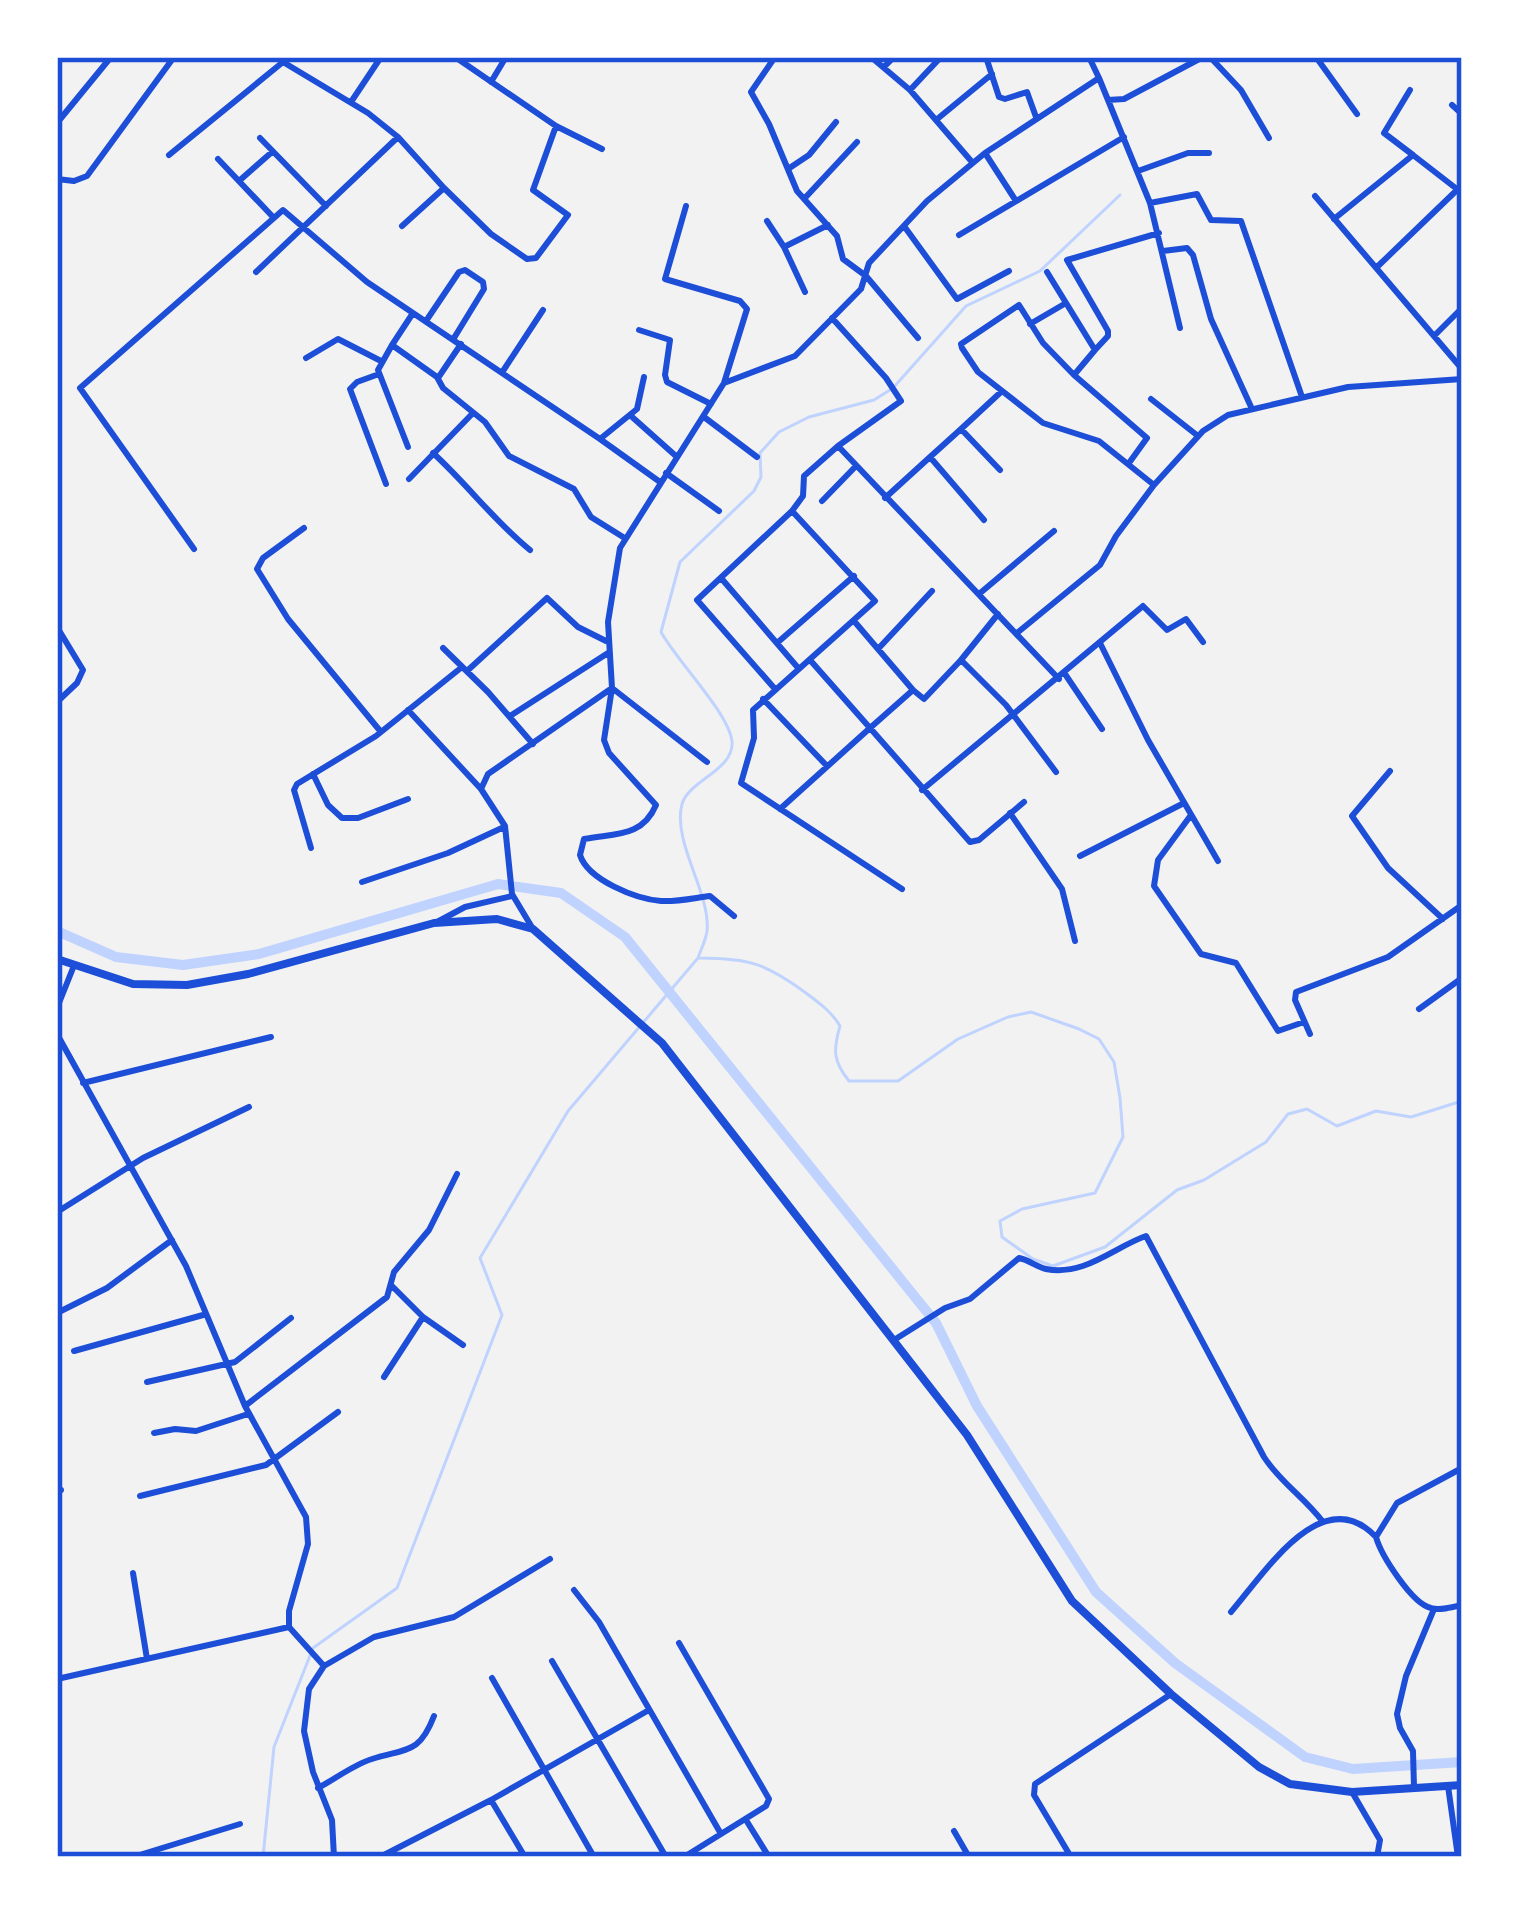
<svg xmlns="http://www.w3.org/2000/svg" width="1519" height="1914" font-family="'DejaVu Sans',sans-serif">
<rect width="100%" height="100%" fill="#f2f2f2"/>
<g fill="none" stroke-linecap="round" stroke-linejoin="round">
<!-- stream -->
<path stroke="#bfd3fe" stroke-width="3" d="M700,958C749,958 767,964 806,993C819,1003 831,1011 840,1026C833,1050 833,1061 849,1081H898L958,1039L1008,1017L1031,1012L1079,1029L1099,1039L1114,1062L1120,1098L1123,1137L1095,1193L1022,1209L1000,1221L1002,1237L1033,1259L1053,1266L1105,1247L1177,1190L1204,1180L1266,1142L1288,1114L1307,1109L1337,1126L1376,1111L1411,1117L1462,1101
M263,1857L274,1747L313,1648L397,1588L502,1315L480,1258L568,1111L698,958C701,949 706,940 707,931C711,893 672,843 682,804C689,780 735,770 732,741C728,712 676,660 661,632L680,562L754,491L761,477L760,453L779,432L809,417L874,400L893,388L966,306L1040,271L1120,195"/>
<!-- canal -->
<path stroke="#bfd3fe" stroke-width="10" d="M57,931L116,957L183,965L259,954L498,884L561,893L625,937L936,1323L977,1406L1096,1592L1175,1663L1305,1757L1353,1769L1462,1762"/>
<!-- minor -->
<path stroke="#1d4ed8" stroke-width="6" d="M455,57L556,126L602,149
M775,57L751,92L769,124L797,191L837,236L843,259L866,276L918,338
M871,57L910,90L972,162
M986,57L999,97L1005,99L1027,92L1036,117
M1210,57L1241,90L1269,138
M1316,57L1357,114
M884,67L894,57
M1099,78L1150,203L1197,194L1211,220L1241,221L1301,394
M491,82L506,57
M910,90L941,57
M1410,90L1384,133L1413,155
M1108,100L1124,99L1203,57
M351,102L381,57
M1452,105L1462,114
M936,120L992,74
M57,123L111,57
M260,138L326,206
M985,153L1016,201
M169,155L283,62L368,113L398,137
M218,159L273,217
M788,169L809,155L836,122
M1138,171L1188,153H1209
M57,179L74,181L87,176L174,57
M239,181L272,152
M444,188L491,234L527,259L536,258L568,215L533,190L556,126
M1315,196L1462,369
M804,199L857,142
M1150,203L1180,328
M686,206L665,279L740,301L747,309L724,383L620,548L608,622L612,688L604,740L609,753L656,805C642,838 614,833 584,839L580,855C588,880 636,899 661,901C677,902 694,898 710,896L734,916
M1334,219L1413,155L1462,193
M767,221L784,247L828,225
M904,226L957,299L1009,271
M959,235L1124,137
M784,247L805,292
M1163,251L1187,248L1193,255L1211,319L1252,409
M1376,268L1458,189
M256,272L398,137L444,188L402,226
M1047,272L1095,350L1074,375L1043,343L1019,305L961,344L962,348L978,372L1043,423L1099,441L1154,485L1203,431L1228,415L1348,387L1462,379
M413,313L392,345L437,377L443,388L485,422L509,456L574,489L591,517L623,537
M832,318L886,378L901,401L838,446
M426,321L459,272L465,270L483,282L484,289L454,338
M1030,324L1066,303
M639,330L670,340L665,375L667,382L711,404
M1434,336L1462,308
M392,345L378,370L408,447
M1095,350L1108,336V331L1067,260L1159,233
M306,358L338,339L381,361
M503,371L543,310
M379,374L357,382L350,389L386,484
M1074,375L1147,438L1129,463
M644,377L637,409L600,439L660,482
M438,378L461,344
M724,383L795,356L861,289L869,263L927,201L985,153L1099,78L1089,57
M1151,399L1198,436
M631,416L677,457
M704,417L757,457
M961,429L1002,391
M433,453C468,485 494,521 530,550
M666,473L719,511
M409,479L473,413
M885,498L930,457
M822,501L856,466
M984,520L930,457L961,429L1000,470
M304,528L263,558L257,569L288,619L381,732
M194,549L80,388L283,210L367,282L600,439
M721,578L799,669
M979,594L1054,531
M854,621L913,690
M57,627L83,670L77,683L57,702
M1017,633L1100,565L1116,536L1154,485
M777,643L854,576
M1100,643L1148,740L1218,861
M443,648L488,692L533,744
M878,649L932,591
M810,660L870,728L913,690L924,699L961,660L1006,705L1056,772
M961,660L998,614
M467,671L547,598L578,627L606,641
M1065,674L1102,729
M775,689L697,600L792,511
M763,699L827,766
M408,710L481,789
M510,716L608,653
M1390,771L1352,816L1388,868L1443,919
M313,774L328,805L342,818H358L408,799
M922,790L1143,606L1167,630L1186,619L1203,642
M780,809L870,728L970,842L979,840L1024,802
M1010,813L1062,889L1075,941
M1191,815L1158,860L1154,886L1201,954L1236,963L1278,1031L1304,1022
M311,848L294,790L297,784L376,736L462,667
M1080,856L1184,803
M362,882L448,853L504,827
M902,889L741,783L754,738L753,710L875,601L792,511L803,496L804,476L838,446L1059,679
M437,922L465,907L512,896
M533,929L512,894L505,826L481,789L488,774L612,688L707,762
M57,1008L73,968
M1419,1009L1462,978
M57,1034L186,1266L245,1406L306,1517L308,1544L289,1611V1627L324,1666L309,1689L304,1731L313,1772L332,1820L334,1857
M1310,1034L1295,1000L1296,992L1388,957L1462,905
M83,1083L271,1037
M57,1212L143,1158L249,1107
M392,1286L423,1317L463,1345
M57,1313L107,1288L172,1240
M894,1340L945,1308L970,1299L1019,1258C1029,1260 1037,1267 1046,1269C1084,1277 1116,1246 1146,1236L1264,1457C1280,1482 1304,1497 1323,1522
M74,1351L203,1315
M384,1377L423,1317
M147,1382L235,1362L291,1318
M245,1406L387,1297L394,1272L429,1230L457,1174
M154,1433L175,1429L196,1431L248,1414
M1462,1468L1397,1503L1376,1537C1381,1555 1412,1604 1431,1608C1441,1611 1452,1607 1462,1605
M57,1490H61
M140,1496L266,1465L338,1412
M133,1573L147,1659
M574,1590L599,1622L721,1834
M1231,1612C1264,1574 1322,1480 1376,1537
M679,1643L769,1799L766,1806L684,1857
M552,1661L666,1857
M324,1666L374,1637L454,1617L550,1559
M492,1678L594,1857
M57,1679L289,1627
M1448,1786L1458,1857
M1414,1787L1413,1751L1400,1728L1397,1714L1406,1676L1434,1609
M318,1788C335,1779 353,1765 372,1759C406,1748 419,1755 434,1716
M1352,1792L1380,1840L1377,1857
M491,1800L525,1857
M746,1820L769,1857
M954,1831L969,1857
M133,1857L240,1824
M380,1857L491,1800L649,1710
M1071,1857L1034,1795L1035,1784L1171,1694"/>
<!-- tertiary -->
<path stroke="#1d4ed8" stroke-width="8" d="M57,959L133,984L187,985L248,974L434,923L497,919L533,929L662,1043L967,1435L1072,1601L1171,1694L1259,1767L1290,1784L1352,1792L1462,1785"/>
</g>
<!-- border -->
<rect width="1519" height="1914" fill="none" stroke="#ffffff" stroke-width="120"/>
<rect x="60" y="60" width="1399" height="1794" fill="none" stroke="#1d4ed8" stroke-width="4.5"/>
</svg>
